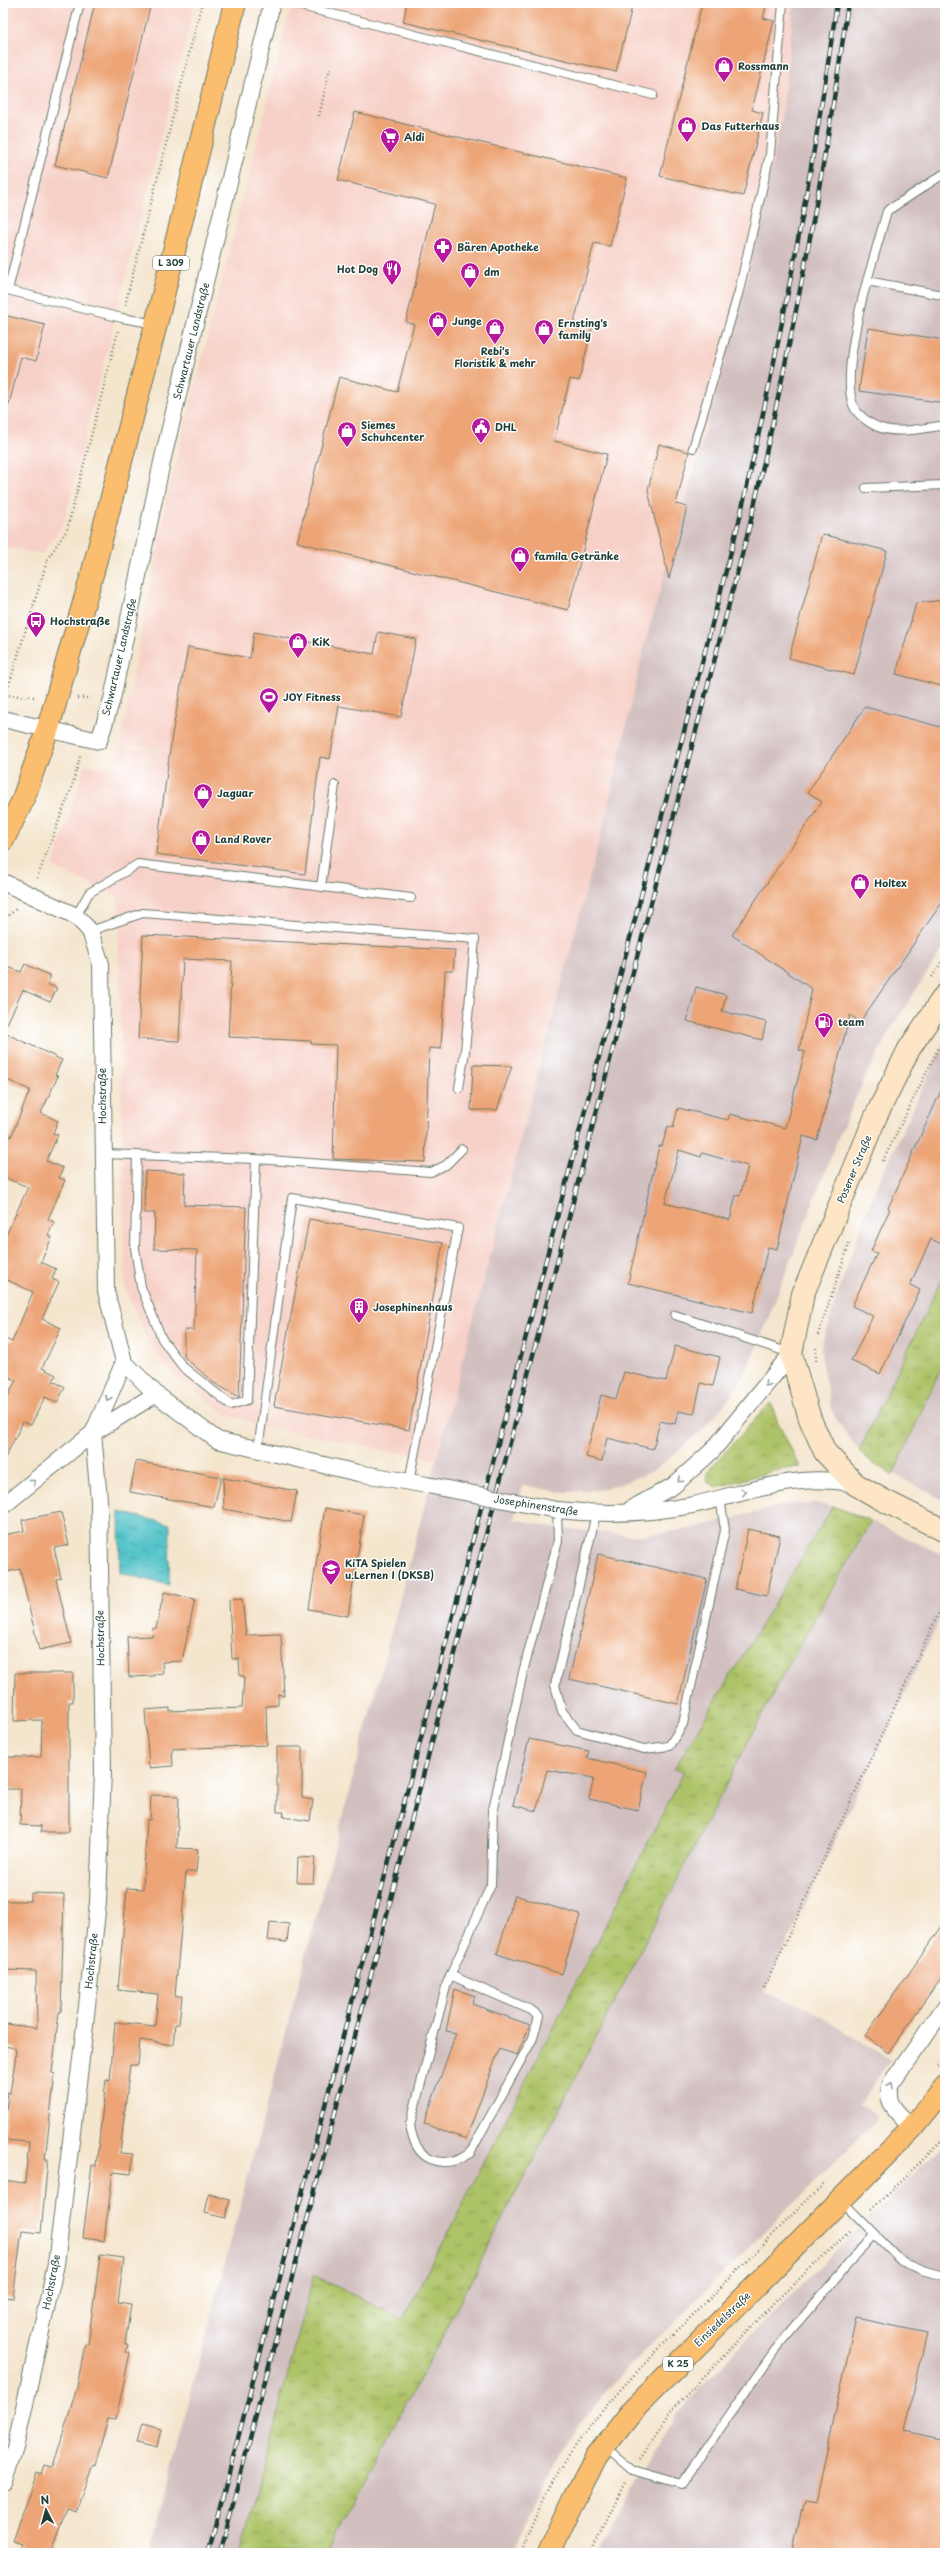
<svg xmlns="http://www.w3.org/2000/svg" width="948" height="2556" font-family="'Playpen Sans',sans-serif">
<defs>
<pattern id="grass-tufts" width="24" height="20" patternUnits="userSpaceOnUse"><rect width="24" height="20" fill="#adc367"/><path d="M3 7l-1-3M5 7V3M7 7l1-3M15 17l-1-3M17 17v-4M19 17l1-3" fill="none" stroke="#8ca056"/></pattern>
<pattern id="water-ripples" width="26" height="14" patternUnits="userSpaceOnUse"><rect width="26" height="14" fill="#56c4ca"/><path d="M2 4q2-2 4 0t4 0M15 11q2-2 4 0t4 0" fill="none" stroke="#47a0a5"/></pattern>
</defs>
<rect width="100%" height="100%" fill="#fff"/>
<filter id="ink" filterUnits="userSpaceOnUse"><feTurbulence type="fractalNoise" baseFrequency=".025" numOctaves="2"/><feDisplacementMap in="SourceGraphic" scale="8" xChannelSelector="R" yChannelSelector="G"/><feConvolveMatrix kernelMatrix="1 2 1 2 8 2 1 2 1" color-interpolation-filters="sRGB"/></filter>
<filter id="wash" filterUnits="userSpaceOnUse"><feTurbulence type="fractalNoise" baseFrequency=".012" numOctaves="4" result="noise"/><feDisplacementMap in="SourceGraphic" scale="16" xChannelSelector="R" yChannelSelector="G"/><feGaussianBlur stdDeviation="0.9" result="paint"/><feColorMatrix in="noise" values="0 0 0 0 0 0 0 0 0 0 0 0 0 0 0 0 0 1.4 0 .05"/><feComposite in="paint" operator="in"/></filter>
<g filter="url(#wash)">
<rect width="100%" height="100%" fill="#f4e5cd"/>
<!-- built -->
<path fill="#f7d1c8" d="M3,3H195L63,525L42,554L3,547Z
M292,3H794L782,117L743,298L645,643L607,811L438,1460L257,1425L226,1414L175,1376L150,1346L125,1288L118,897L53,867L85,765L117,767L120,746L285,764L120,744L168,493Z"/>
<!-- industrial -->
<path fill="#d2bfc0" d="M794,3H945V945L889,1032L864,1080L838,1138L761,1337L743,1378L728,1400L703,1429L669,1459L651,1472L623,1483L598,1490L561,1492L523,1485L514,1519L553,1527L636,1536L690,1529L787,1504L816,1503L852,1512L945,1556V1608L764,1992L810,2010L891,2060L860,2103L876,2116L875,2122L610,2386L578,2426L542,2485L514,2553H149L607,811L645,643L743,298L782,117Z
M945,1045V1501L874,1464L851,1441L832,1412L822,1365L821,1347L837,1295L874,1192L936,1059Z
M945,2143V2553H597L634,2480L677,2414L743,2343Z"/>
<!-- grass -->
<path fill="url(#grass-tufts)" stroke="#66804e" d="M945,1272V1359L893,1475L874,1464L859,1451Z
M771,1402L778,1423L800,1467L774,1471L717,1487L707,1482L708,1471Z
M833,1506L871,1521L782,1676L442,2337L343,2521L328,2553H241L314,2275L403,2320L684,1772L674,1769Z"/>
<!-- water -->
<path fill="url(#water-ripples)" stroke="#3a807f" d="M119,1512L170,1524L169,1585L120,1573Z"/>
<g id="blocks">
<!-- building -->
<path fill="#eda476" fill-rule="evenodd" d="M95,3H151L108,178L55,165Z
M407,3H633L616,72L403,22Z
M702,3H767L763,18L774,21L752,110L763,113L743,196L660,176Z
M355,112L627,178L610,246L594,243L574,323L592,328L579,381L570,379L554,441L607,454L568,610L297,542L339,377L397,392L414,324L406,322L435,204L338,180Z
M3,315L45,325L36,361L21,357L9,404H3Z
M868,328L945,340V403L859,391Z
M659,444L689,452L676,504L687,507L669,579L648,490Z
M822,534L887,551L854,675L789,658Z
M945,600V687L896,674L916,603Z
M254,632L374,654L378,632L416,639L401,717L339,706L330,759L320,757L305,874L156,854L172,735L188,647L250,658Z
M865,707L945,728V898L860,1022L850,1015L817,1140L803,1136L777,1249L768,1247L752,1313L628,1283L659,1146H662L668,1126L673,1128L678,1108L728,1120L730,1114L785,1128L805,1052L799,1050L812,989L732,935L822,802L808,792ZM679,1150L701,1157L702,1153L748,1166L740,1196L736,1195L730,1220L665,1203Z
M143,935L455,950L453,971H445L441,1049L429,1048L425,1162L333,1159L336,1045L311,1044V1041L228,1037L232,961L183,959L179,1041L138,1039Z
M25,964L51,976L47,984L57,988L50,1002L23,990L3,1032L62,1060L55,1075L58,1076L41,1113L58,1121L53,1133L58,1135L46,1161L63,1168L59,1178L65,1180L48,1219L54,1222L48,1235L52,1237L41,1262L56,1269L52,1279L59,1282L42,1319L61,1328L42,1368L56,1375L53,1381L65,1387L57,1403L45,1397L31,1425L23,1422L3,1462V1406L16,1380L3,1375V1338L12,1342L33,1292L3,1278V1242L28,1187L3,1177V1133L11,1137L30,1090L3,1078V965L21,972Z
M696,987L726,995L722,1011L766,1022L762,1040L687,1021Z
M473,1065L512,1066L497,1110H471Z
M945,1082V1246L931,1239L910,1285L920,1290L880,1374L851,1361L873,1316L852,1306L877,1253L871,1251L890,1209L888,1208Z
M145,1171L185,1173L184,1205L246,1207L239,1397L214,1383L184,1357V1330H194L197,1250L154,1249L155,1213H144Z
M309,1219L443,1243L409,1430L274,1406Z
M675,1346L720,1357L713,1386L701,1383L694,1414L678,1411L675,1424L660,1421L653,1449L607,1438L602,1461L586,1457L601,1395L616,1399L624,1372L666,1381Z
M136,1461L221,1477L214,1507L130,1492Z
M223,1478L297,1491L291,1522L224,1509Z
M325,1508L364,1515L348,1616L309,1609Z
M61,1512L69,1545L54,1548L61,1578L56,1579L71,1643L39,1650L20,1569L3,1573V1535L24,1531L22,1520Z
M748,1529L780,1536L767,1596L735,1589Z
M598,1554L707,1579L678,1704L569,1679Z
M164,1592L195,1599L182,1661L162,1662L163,1673L154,1674V1676L129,1677L127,1637L153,1636L152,1629L156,1628Z
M242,1599L246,1635L281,1634L284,1696L278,1694V1705L266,1706L267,1745L172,1749L173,1766L149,1768L145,1710L170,1708V1711L242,1708L244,1676H240L239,1658L232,1659L229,1600Z
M15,1673H73V1702H69V1832H41V1826L20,1825L21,1789H3V1757H41L42,1720L14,1721Z
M529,1739L589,1751L587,1758L647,1772L638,1810L589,1799L594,1778L547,1770L536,1811L513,1805Z
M277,1747H302V1798L313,1800L310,1821L283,1817L284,1812H277Z
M151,1795L179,1796L177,1848L198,1849L196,1872H186L175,1996H182L179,2024H175L173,2045L140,2040L138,2065H130L120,2153L133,2154L131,2174L113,2172L104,2241L83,2238L92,2165L96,2166L106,2080L110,2081L115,2022L155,2026L158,1994L118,1990L127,1888L143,1889L147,1819L150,1820Z
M298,1857L315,1858L313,1883H297Z
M31,1893L64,1894L61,2012H59L52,2073L55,2074L45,2159H48L41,2233L22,2231L13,2298L3,2297V2180L25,2183L29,2142L3,2140L8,2092L10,2093L16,2054L15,2048L4,2046L6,2024L37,2028L36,1971L3,1970V1901H31Z
M515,1895L580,1915L562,1974L497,1954Z
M270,1922L289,1924L287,1942L268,1940Z
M945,1922V1972L888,2053L865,2036Z
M455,1989L475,1996L472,2004L530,2025L517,2055L499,2049L466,2139L424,2124L456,2033L446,2031Z
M209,2194L230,2200L225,2218L205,2213Z
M100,2255L124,2258L118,2302L131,2304L125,2344H128L126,2352L130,2353L116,2419L108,2418L95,2465L93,2464L76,2510L67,2507L50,2553H18L22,2544L12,2541L37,2472L42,2474L45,2465L53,2467L77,2387L85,2344H88Z
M856,2318L927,2333L905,2432L945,2441V2553H792L804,2500L816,2502Z
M142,2424L161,2429L157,2447L137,2442Z"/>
</g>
</g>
<g filter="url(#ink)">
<use href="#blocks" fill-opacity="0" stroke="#6a786a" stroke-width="1"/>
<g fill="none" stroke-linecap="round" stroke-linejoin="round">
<!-- lane casing -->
<g stroke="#6a786a" stroke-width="10">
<path id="lane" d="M289,3L653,95
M867,281C859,309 843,378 853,405C857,415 871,425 881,428C898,434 927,428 945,425
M3,289L122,318L156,324
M8,290L80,3
M942,295L867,281L887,211L945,173
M693,448L739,291L770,154L783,3
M866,488L945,485
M321,887L335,785
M76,916L89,893L138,864L411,898
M90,931L143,913L475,939L465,1051L459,1088
M103,1154L256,1159L431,1172L446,1165L462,1149
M137,1155L135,1248L141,1287L162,1339L183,1367L231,1405L247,1400L256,1159
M675,1315L790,1353
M258,1450L292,1198L458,1228L409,1482
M596,1514L555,1685L562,1711L577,1730L644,1749L669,1746L683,1724L725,1530L720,1498
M450,1975L531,2010L539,2016L533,2038L470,2153C440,2172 415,2160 410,2125L447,1983L491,1885L493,1809L523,1672L558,1541L557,1510
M842,2201L901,2261L925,2271L945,2276
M605,2447L632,2470L681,2484L775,2350L874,2234"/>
</g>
<!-- street casing -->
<g stroke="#6a786a" stroke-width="18">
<path id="street" d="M3,719L99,741L112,699L162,462L272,3
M3,882L76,916L90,931L101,964L106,1291L124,1362L156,1394L217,1440L358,1473L427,1485
M3,1506L93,1433L156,1394
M631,1509L673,1486L713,1450L791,1354
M557,1510C603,1515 648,1514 693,1505C752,1492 794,1472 855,1484
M912,2128C899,2113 883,2104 891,2083L945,2007
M3,2481L15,2448L56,2264L84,2034L98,1902L103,1771L99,1500L93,1433L124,1362"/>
</g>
<!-- secondary casing -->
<g stroke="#6a786a" stroke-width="24">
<path id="secondary" d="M945,995L909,1049L876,1116L803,1294L791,1354L810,1419L825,1452L855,1484L881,1499L945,1531"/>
</g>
<!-- primary casing -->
<g stroke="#6a786a" stroke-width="24">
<path id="primary" d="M3,840L22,802L48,728L93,571L156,324L235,3
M549,2553L576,2495L597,2456L634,2409L912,2128L945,2087"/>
</g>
<!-- path -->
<path stroke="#6a786a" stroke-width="2.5" stroke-dasharray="1 3" stroke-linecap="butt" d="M319,116L330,68
M125,305L202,3
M5,695L35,697
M78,698H93
M4,701L48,558L67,530L118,331
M37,878L71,789L81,754
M3,921L17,908
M932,977L945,957
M883,1161L941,1043
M818,1335L850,1241
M816,1348V1361
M764,1988L945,1599
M938,2066L945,2057
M871,2210L945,2138
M640,2458L673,2409L782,2295L850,2231
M521,2553C558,2444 628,2380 707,2301C747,2262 785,2221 825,2183
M591,2553L626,2481"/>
<!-- lane -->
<use href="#lane" stroke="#fff" stroke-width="8"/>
<!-- street -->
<use href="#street" stroke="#fff" stroke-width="16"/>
<!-- secondary -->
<use href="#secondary" stroke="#fde5c5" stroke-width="22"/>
<!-- primary -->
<use href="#primary" stroke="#fbbd6e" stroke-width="22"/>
<!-- rail casing -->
<g stroke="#1f3d34" stroke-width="4.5">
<path id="rail" d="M208,2553L739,521C779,349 812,178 837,3
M220,2553L750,524C790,351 824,179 848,3"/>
</g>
<!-- rail -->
<use href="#rail" stroke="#fff" stroke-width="3" stroke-dasharray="9" stroke-linecap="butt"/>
<!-- street-bridge casing -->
<g stroke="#6a786a" stroke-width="18" stroke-linecap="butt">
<path id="street-bridge" d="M427,1485L557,1510"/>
</g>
<!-- street-bridge -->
<use href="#street-bridge" stroke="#fff" stroke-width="16"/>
</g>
<!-- one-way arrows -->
<defs><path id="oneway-chevron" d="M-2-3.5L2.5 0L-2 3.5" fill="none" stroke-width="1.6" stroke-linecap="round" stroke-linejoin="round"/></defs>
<g stroke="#8f9e9a">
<use href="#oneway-chevron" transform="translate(767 1384) rotate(129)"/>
<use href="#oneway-chevron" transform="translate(108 1398) rotate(114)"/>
<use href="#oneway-chevron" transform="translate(680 1480) rotate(137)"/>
<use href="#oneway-chevron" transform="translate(33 1482) rotate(-39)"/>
<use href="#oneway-chevron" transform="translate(744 1492) rotate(-14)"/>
<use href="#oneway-chevron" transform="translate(891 2085) rotate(-63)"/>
</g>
</g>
<!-- icons -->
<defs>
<g id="shop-pin" transform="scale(1)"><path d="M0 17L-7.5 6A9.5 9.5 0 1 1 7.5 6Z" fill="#b5179e" stroke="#fff"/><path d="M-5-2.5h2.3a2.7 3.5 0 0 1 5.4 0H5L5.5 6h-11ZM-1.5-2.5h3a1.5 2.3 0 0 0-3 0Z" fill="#fff"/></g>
<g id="supermarket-pin" transform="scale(1)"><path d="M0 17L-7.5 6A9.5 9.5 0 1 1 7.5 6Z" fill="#b5179e" stroke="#fff"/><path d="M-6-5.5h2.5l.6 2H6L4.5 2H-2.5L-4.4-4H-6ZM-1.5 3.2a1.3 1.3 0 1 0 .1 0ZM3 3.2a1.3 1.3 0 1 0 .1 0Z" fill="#fff"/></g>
<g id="pharmacy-pin" transform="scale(1)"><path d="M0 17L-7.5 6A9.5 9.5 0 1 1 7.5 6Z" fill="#b5179e" stroke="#fff"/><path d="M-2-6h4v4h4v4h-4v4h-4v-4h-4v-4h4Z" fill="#fff"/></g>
<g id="restaurant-pin" transform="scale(1)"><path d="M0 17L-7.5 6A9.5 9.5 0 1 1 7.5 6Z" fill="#b5179e" stroke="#fff"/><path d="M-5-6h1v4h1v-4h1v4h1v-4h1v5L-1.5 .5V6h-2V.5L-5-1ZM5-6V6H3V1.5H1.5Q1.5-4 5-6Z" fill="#fff"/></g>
<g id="civic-pin" transform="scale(1)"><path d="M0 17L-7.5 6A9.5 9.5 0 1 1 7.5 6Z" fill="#b5179e" stroke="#fff"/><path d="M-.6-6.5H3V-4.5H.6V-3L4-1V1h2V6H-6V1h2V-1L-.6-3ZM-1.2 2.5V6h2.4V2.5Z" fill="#fff"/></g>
<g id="bus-pin" transform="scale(1)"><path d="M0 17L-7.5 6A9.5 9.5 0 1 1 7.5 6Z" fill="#b5179e" stroke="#fff"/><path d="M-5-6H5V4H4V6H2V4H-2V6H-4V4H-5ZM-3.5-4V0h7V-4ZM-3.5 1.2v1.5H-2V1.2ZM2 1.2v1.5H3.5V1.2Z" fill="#fff"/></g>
<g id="stadium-pin" transform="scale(1)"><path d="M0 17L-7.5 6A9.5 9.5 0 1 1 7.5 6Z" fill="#b5179e" stroke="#fff"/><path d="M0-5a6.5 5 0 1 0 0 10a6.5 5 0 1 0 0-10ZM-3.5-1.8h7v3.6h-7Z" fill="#fff"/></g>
<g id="fuel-pin" transform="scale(1)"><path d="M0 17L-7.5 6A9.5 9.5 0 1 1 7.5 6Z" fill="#b5179e" stroke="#fff"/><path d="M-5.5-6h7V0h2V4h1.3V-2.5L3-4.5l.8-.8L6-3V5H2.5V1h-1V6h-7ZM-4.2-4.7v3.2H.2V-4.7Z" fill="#fff"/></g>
<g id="building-pin" transform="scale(1)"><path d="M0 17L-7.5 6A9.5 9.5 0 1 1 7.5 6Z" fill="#b5179e" stroke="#fff"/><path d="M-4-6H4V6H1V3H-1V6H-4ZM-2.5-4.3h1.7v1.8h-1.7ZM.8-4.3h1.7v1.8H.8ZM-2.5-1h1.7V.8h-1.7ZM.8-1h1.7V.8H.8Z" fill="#fff"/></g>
<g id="school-pin" transform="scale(1)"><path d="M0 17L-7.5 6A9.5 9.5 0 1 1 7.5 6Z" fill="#b5179e" stroke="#fff"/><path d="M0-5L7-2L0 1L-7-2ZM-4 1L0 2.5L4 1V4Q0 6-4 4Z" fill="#fff"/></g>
</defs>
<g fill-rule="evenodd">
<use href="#shop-pin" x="724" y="66"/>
<use href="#shop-pin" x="687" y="126"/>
<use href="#supermarket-pin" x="390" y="137"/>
<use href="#pharmacy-pin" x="443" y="247"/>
<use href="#restaurant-pin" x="392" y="269"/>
<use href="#shop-pin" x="470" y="272"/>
<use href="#shop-pin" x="438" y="321"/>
<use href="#shop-pin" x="495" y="328"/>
<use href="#shop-pin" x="544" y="329"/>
<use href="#civic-pin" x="481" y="427"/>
<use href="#shop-pin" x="347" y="431"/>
<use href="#shop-pin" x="520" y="556"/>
<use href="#bus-pin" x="36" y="621"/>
<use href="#shop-pin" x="298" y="642"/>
<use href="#stadium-pin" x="269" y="697"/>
<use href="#shop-pin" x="203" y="793"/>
<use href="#shop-pin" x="201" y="839"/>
<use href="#shop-pin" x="860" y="883"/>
<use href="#fuel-pin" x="824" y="1022"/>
<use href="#building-pin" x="359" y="1307"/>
<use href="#school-pin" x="331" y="1569"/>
</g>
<g text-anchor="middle" stroke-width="3" stroke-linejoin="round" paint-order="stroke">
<!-- shield labels -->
<g fill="#fff" stroke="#627771" stroke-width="1">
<rect x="153" y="256" width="36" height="14" rx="3"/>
<rect x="663" y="2357" width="30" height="14" rx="3"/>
</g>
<g font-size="9" font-weight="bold" fill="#1f3d34">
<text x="171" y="266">L 309</text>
<text x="678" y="2367">K 25</text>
</g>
<!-- poi labels -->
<g font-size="10" font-weight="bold" fill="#1f3d34" stroke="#fff" text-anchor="start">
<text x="738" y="70">Rossmann</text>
<text x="701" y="130">Das Futterhaus</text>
<text x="404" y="141">Aldi</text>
<text x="457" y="251">Bären Apotheke</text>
<text x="378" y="273" text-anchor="end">Hot Dog</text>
<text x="484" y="276">dm</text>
<text x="452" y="325">Junge</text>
<text x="558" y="327">Ernsting's<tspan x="558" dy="12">family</tspan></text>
<text x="495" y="355" text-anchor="middle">Rebi's<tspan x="495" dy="12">Floristik &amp; mehr</tspan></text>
<text x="361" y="429">Siemes<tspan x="361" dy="12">Schuhcenter</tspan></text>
<text x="495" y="431">DHL</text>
<text x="534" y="560">famila Getränke</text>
<text x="50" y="625">Hochstraße</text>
<text x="312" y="646">KiK</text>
<text x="283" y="701">JOY Fitness</text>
<text x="217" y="797">Jaguar</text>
<text x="215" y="843">Land Rover</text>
<text x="874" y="887">Holtex</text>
<text x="838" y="1026">team</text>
<text x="373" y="1311">Josephinenhaus</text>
<text x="345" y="1567">KiTA Spielen<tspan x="345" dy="12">u.Lernen I (DKSB)</tspan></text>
</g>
<!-- street labels -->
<g font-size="10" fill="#1f3d34" stroke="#fff">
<text transform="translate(191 341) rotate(-76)" y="4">Schwartauer Landstraße</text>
<text transform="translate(119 657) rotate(-77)" y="4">Schwartauer Landstraße</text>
<text transform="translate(102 1096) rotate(-90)" y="4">Hochstraße</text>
<text transform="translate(854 1169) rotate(-67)" y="4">Posener Straße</text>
<text transform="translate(536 1505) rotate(9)" y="4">Josephinenstraße</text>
<text transform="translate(100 1638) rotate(-91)" y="4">Hochstraße</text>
<text transform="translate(91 1961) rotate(-84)" y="4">Hochstraße</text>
<text transform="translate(51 2282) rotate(-79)" y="4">Hochstraße</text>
<text transform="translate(722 2319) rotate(-44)" y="4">Einsiedelstraße</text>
</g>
</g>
<!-- margin -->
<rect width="948" height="2556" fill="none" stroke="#fff" stroke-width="16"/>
<!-- north arrow -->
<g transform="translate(46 2510) rotate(354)" stroke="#ffffff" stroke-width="3" paint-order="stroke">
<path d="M0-3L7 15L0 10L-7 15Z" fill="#1f3d34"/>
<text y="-6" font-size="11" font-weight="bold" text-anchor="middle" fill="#1f3d34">N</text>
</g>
</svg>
